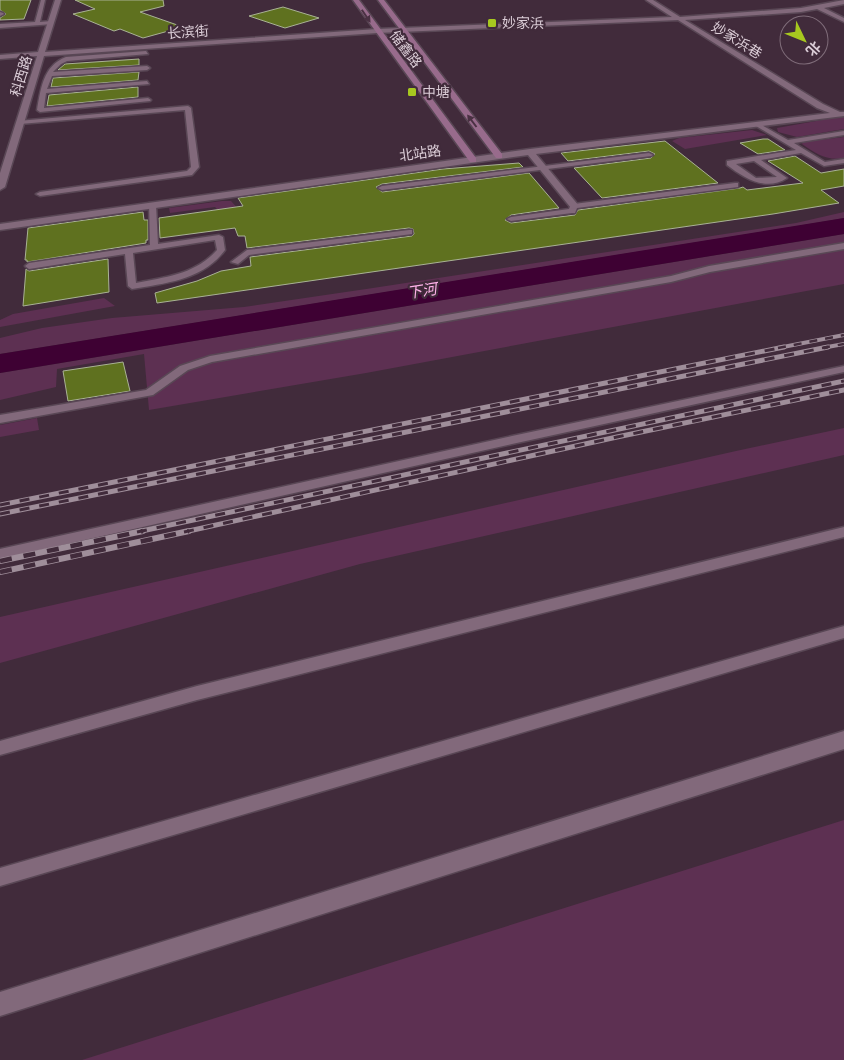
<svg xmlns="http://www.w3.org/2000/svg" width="844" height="1060" font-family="Overpass,'Noto Sans SC',sans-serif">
<rect width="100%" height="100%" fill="#412b3b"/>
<!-- green -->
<path fill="#5d3052" d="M844,116V129L797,137L778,132L777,128Z
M752,130L767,135L685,149L672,141L679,138Z
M844,137V158C827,161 816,154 802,144L803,142Z
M222,201H231L241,212L224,216L215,207L170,213L169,208Z
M844,212V218L798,226L0,354V338L42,328L112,318L244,307L373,288L796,223Z
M844,234V284L366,373L149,410L144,354L57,369L56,387L0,400V373Z
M104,298L115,306L0,327V320L13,314Z
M37,418L39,430L0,437V425Z
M844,428V455L360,564L0,663V617L736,451Z
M844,820V1060H82Z"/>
<!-- water -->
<path fill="#3e0133" d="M844,218V234L0,373V354Z"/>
<!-- building -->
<path fill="#5f711f" stroke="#a9b295" d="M0,0H31L24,19L0,20V18L6,14L0,10Z
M75,0H163L164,6L140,12L183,27L143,38L120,29L114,31L73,14L95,9Z
M283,7L319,18L285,28L249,16Z
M139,59V65L58,70L65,64Z
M139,72L138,80L51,87L53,78Z
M138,87V97L47,106L49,95Z
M763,139H768L785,150L758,154L740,143Z
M665,141L718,183L602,198L574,168L651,158L655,154L649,151L568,161L561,153Z
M795,156L821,173L844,169V186L821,190L839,203L773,214L157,303L155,293L197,281L221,271L251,266L250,257L412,236L414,234L413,229L409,228L247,248L245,236H238L235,228L160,238L159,218L243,206L238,198L443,169L519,163L523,167L382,184L376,187L382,192L529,173L559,208L511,215L505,220L511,223L575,215L578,210L740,188L743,187L747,190L803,183L768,161Z
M143,212L144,220H148V240H146V243L27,262V260H25L28,228Z
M108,259L109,292L23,306L26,269L29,271Z
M123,362L130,391L68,401L63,371Z"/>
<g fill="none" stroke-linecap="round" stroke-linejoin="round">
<!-- lane casing -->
<g stroke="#594755" stroke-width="3">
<path id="lane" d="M41,0H45L40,22L51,21L53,24L0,28V24L35,22Z
M0,12L3,13L4,14L0,16Z
M146,51L148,54L67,61L61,64L53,72L147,66L150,68L147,70L52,76L47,89L147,81L149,84L46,93L44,108L148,98L151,100L150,101L40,112L37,110C41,88 43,66 66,57Z
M188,106L191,108L199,167L192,175L40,196L36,194L40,192L187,171L191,167L185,110L20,124L17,122L18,121Z
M756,124H760L788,140L844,131V135L794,143L825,162L844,159V163L824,166L801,153L761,160L787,178C766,192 744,178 727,165V161L796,150L756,126ZM754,161L777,177L756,178L736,164Z
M649,153L653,155L651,156L382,190L378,188L382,186Z
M735,183H738V187L577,208L575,213H572L511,221L507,219L511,217L569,209L571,204H574Z
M149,203L156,205L158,244L219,235L223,237L225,250C203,280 167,283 132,289L128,286L125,254L29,269L25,266L29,263L150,245ZM215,240L217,250C196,274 166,277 136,283L133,253Z
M409,230H412V234L249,255L238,264L231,262L247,250Z
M844,243V249L710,272L671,282L212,362L188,370L153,395L0,423V415L146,390L180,366L210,356L671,276L709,266Z
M844,366V372L512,444L0,559V549L512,436Z
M844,527V537L197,700L0,755V741L197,686Z
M844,626V638L0,886V868Z"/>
</g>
<!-- street casing -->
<g stroke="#594755" stroke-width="3">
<path id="street" d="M55,0H61L45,52L377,29L672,17L646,0H653L680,17L801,8L844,0V4L824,8L844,18V22L817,9L801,12L685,20L823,104L840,112H844V116L536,154L579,206L574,209L571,208L528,155L0,230V224L530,149L830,113L817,108L678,20L377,33L44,56L5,187L0,190V173L37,56L0,59V55L38,52Z
M844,731V749L0,1016V992Z"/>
</g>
<!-- secondary casing -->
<g stroke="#594755" stroke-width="3">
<path id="secondary" d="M353,0H359L476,158V162H470Z
M378,0H384L502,154V158H496Z"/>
</g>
<!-- lane -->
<use href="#lane" fill="#82697b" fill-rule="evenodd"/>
<!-- street -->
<use href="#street" fill="#82697b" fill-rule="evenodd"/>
<!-- secondary -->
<use href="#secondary" fill="#986b8c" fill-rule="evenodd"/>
<!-- rail-far2 casing -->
<g stroke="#9f8e9a" stroke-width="4">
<path id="rail-far2" d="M778,348L844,335
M822,348L844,344"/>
</g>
<!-- rail-far1 casing -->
<g stroke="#9f8e9a" stroke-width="5">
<path id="rail-far1" d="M0,505L784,347
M0,514L828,347
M137,532L844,381
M184,532L617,437L844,390"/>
</g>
<!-- rail casing -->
<g stroke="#9f8e9a" stroke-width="6">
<path id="rail" d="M0,561L143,531
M0,572L189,531"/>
</g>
<!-- rail-far2 -->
<use href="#rail-far2" stroke="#412b3b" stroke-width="2.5" stroke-dasharray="8" stroke-linecap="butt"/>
<!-- rail-far1 -->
<use href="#rail-far1" stroke="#412b3b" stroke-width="3" stroke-dasharray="10" stroke-linecap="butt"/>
<!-- rail -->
<use href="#rail" stroke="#412b3b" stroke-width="4.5" stroke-dasharray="12" stroke-linecap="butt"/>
</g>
<!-- one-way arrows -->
<defs><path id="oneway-solid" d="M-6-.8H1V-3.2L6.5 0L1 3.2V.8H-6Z" transform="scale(1.25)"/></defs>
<g fill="#4a3143">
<use href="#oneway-solid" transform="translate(366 16) rotate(56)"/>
<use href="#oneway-solid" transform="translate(472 121) rotate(-127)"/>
</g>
<!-- markers -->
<g fill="#a7c81f" stroke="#412b3b" stroke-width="2">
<rect x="487" y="18" width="10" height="10" rx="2.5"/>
<rect x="407" y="87" width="10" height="10" rx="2.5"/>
</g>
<g text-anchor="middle" stroke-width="4.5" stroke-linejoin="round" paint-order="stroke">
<!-- far-poi labels -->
<g font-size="14" fill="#dbcdd7" stroke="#412b3b" text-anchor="start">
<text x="502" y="28">妙家浜</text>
<text x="422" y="97">中塘</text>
</g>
<!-- far-street labels -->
<g font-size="14" fill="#dbcdd7" stroke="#412b3b">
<text transform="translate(188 32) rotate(-4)" y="5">长滨街</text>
<text transform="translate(737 40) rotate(32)" y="5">妙家浜巷</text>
<text transform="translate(406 49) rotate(53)" y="5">储鑫路</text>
<text transform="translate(21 76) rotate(-73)" y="5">科西路</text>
<text transform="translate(420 153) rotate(-8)" y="5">北站路</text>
</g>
<!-- far-water labels -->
<g font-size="15" font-style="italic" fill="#fdb2e8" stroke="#412b3b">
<text transform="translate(422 291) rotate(-9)" y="5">下河</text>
</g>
</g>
<!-- north arrow -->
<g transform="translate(804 40) rotate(133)"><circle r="24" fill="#412b3b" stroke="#7f6c79"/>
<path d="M0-4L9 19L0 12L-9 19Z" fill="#a7c81f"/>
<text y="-8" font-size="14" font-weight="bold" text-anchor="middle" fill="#dbcdd7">北</text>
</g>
</svg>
